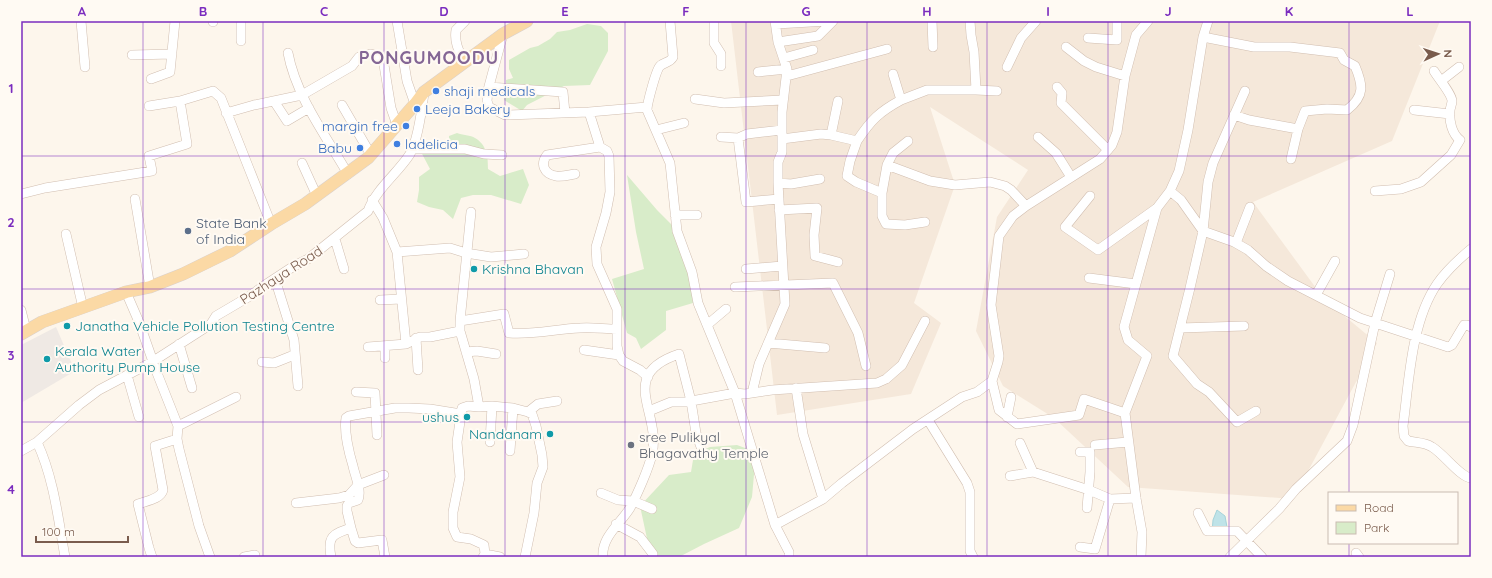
<svg xmlns="http://www.w3.org/2000/svg" width="1492" height="578" font-family="Quicksand,sans-serif">
<rect width="100%" height="100%" fill="#fdf6ec"/>
<!-- residential -->
<path fill="#f5e8da" d="M731,21H1440L1392,141L1253,202L1324,299L1377,343L1293,499L1128,487L1054,418L1003,386L976,331L997,217L1028,170L930,107L955,185L914,303L941,323L911,394L777,415Z"/>
<!-- industrial -->
<path fill="#efe9e4" d="M56,327L75,371L21,403V345Z"/>
<!-- green -->
<path fill="#d8ecc9" d="M587,24L601,26L608,33V51L590,85L564,86L527,105L522,111L504,100L506,87V80L513,78L509,69V60L530,48L538,46L550,39L557,32L570,30Z
M457,133C462,135 471,135 475,138C487,145 488,157 488,169L500,176L523,169L529,185L521,204L491,195H473L461,198L453,219L443,210L429,207L417,202L419,190V177L430,169L420,150L430,144L449,145V136Z
M627,175L657,210L672,225L690,269L693,303L666,311V330L641,349L636,338L627,333L612,279L644,269L636,232Z
M737,445L756,452L752,497L739,528L704,544L679,557H651L640,506L669,475L691,472L694,454L710,447Z"/>
<!-- water -->
<path fill="#bfe3e8" stroke="#a5d3da" d="M1217,510L1225,516L1227,527L1212,533L1213,520Z"/>
<g fill="none" stroke-linecap="round" stroke-linejoin="round">
<!-- minor casing -->
<g stroke="#d1beb0" stroke-width="10">
<path id="minor" d="M81,21L85,67
M241,21V41
M397,21L407,81L415,104
M670,21L673,57C670,63 664,62 660,66C656,70 647,104 647,110L670,163L677,231L692,272L698,303L735,393L775,525L789,552V557
M714,21V43L721,54V66
M775,21L778,42L787,69L782,112V139L821,134L831,135L857,141C871,120 879,112 901,100L893,74
M932,21L933,47
M213,22V21
M776,24L828,21
M503,34L488,90L487,101L489,107L505,115L589,112L600,147L607,151L609,156L610,192L606,213L596,247L597,264L617,309V346L619,355L623,361L640,370L648,377
M1203,37L1254,47H1290L1340,53L1344,60L1355,66C1363,85 1365,96 1347,110L1327,109L1305,111L1298,129L1249,120L1234,115
M1088,38L1117,40V21
M778,42L818,36L833,21
M1066,47L1084,61L1096,67L1125,76
M288,53C296,96 326,136 348,174
M132,55L172,54
M784,58L813,50
M464,62C459,51 454,42 456,30L465,21
M1007,67L1021,38L1036,21
M758,72L787,69
M787,76L887,49
M151,79L170,72L175,21
M1441,81L1459,67
M489,87L563,92L565,113
M1057,87L1062,93L1061,103L1108,150
M976,90L997,91
M1245,91L1213,163L1208,182L1203,231L1190,288L1173,356L1197,384L1209,392L1237,422L1256,411
M695,99L724,103L783,100
M901,100L927,90H976L974,52L971,35L970,21
M274,101L287,121L309,108
M342,105L371,155
M149,106L180,101L213,91L221,98L271,224
M1414,110L1450,114
M589,112L647,107
M226,113L254,105L302,95L352,66L359,57L370,54L379,56L383,59L391,108L397,125
M656,130L684,123
M831,135L838,101
M721,137L738,138L747,134L782,130
M1038,137L1056,153L1071,177
M738,138L746,202L779,199
M857,141L850,161L847,176L856,182L882,193V216L886,224L905,225L925,222
M413,149H465L484,154L502,155
M1291,159L1298,129
M302,163L317,196
M887,165L893,153L908,141
M575,174C569,175 562,177 556,176C544,174 540,164 547,155L600,147
M778,183L791,184L820,179
M1170,191L1181,200L1203,231L1234,242L1248,250L1266,266L1288,281L1360,318L1448,347L1452,345L1464,325H1467L1471,327
M1375,191L1401,189L1421,182L1451,155L1460,140C1452,134 1449,121 1450,111C1450,108 1452,104 1452,101C1452,94 1438,78 1434,71
M21,194L45,188L152,171L149,156L187,144L180,101
M1090,196L1065,227L1098,250L1157,208
M135,199L150,287
M372,200L383,218L397,252L406,344L420,337H430L460,331L474,379L479,407L492,406L513,408L528,412L532,414L536,426L542,455L543,467L537,483L534,513L525,557
M1026,206L1100,159L1112,145L1117,132L1125,76L1136,35L1148,21
M779,210L817,208L814,235L815,256L838,262
M675,215H697
M66,234L83,308
M335,239L344,269
M1236,243L1250,207
M1471,249C1459,259 1446,271 1437,284C1411,322 1409,382 1403,426L1404,436L1408,441C1417,443 1424,442 1432,447C1444,454 1460,477 1471,478
M397,252L450,248L466,253L491,257L524,254
M746,269L782,266
M1089,278L1136,284
M275,279L294,340L298,386
M735,287L833,283L858,333L866,366
M126,292L139,322L157,373L178,426L177,439L179,449L199,526L210,557
M1316,295L1335,261
M380,300L401,299
M21,310L26,330
M460,321L471,212
M707,325L726,309
M1180,328L1244,326
M460,331V321L504,314L509,333C533,335 556,329 580,328C592,327 605,329 617,329
M416,338L418,370
M768,343L825,348
M179,344L192,388
M368,347L406,344
M584,350L619,355
M466,352L477,351L496,354
M385,358V346
M262,362L274,363L294,355
M127,375L139,417
M992,381L999,410L1017,424L1079,415L1084,399L1125,413
M796,388L803,434L823,499
M356,392L375,393L377,435
M752,393L759,364L785,304L778,183V162L782,152V139
M479,407L468,406L462,408L457,442L460,477L453,512V528L457,537L471,539L484,545L485,554
M649,411L671,402H686L735,393L745,394L772,390L877,383L886,379L902,365L925,321
M528,412L538,404L557,401
M1007,417L1011,397
M928,420L967,483L970,492V551L973,557
M178,426L236,397
M37,442C54,479 58,518 65,557
M490,442L492,406
M1020,443L1033,472
M1095,445L1128,442
M21,451L37,442L79,405L99,390L152,362L211,324L216,316L250,296L262,287L294,266L308,259L368,211C376,189 398,173 410,154C418,140 422,109 424,93
M510,451L513,408
M1080,452H1090V472L1087,508
M1010,476L1033,472L1089,490L1110,499L1136,498
M601,493L618,500L633,501L652,509
M296,503L339,498L349,495L358,485L384,475
M1198,513L1207,531H1237L1262,557
M616,524L640,537L653,554
M775,525L823,499L842,483L913,429L962,397L977,392L992,381L998,362L999,356L991,305L999,236L1013,216L1026,206L1011,190L1005,186L990,182L955,185L930,181L887,165L882,193
M351,528L355,541L358,543L382,540L385,557
M1080,547L1095,549L1110,499
M1356,553L1359,557
M152,557L149,548L138,504C146,501 161,499 163,490L155,446L177,439
M244,557L255,555
M331,557C327,536 333,534 351,528L347,511V506L349,503L358,500C362,490 355,476 353,466C349,453 344,431 346,418L349,416L395,408H409L430,409L461,414
M483,557L485,554L500,557
M603,557C601,537 621,523 630,508C637,495 649,468 652,454C662,413 616,375 679,354L691,401L696,433L701,447
M1141,557L1142,532L1136,498L1125,413L1147,356L1128,340L1124,327L1157,208L1170,191L1179,171L1188,130L1203,37L1208,21
M1230,557L1279,509L1296,489L1347,441L1353,425L1375,323L1390,274"/>
</g>
<!-- major casing -->
<g stroke="#dad1cd" stroke-width="13">
<path id="major" d="M21,334L42,322L126,292L150,287L183,274L230,251L271,224L305,204L368,158L415,104L424,92L503,34L527,21"/>
</g>
<!-- minor -->
<use href="#minor" stroke="#fff" stroke-width="9"/>
<!-- major -->
<use href="#major" stroke="#fbd9a5" stroke-width="12"/>
</g>
<!-- grid -->
<path fill="none" stroke="#7b2cbf" stroke-width="1" stroke-opacity="0.55" d="M143,21V557M263,21V557M384,21V557M505,21V557M625,21V557M746,21V557M867,21V557M987,21V557M1108,21V557M1229,21V557M1349,21V493M21,156H1471M21,289H1471M21,422H1471M1349,543V557"/>
<!-- markers -->
<g fill="#3f7fe0" stroke="#fffaf3" stroke-width="1.5">
<circle cx="436" cy="91" r="4"/>
<circle cx="417" cy="109" r="4"/>
<circle cx="406" cy="126" r="4"/>
<circle cx="397" cy="144" r="4"/>
<circle cx="360" cy="148" r="4"/>
</g>
<circle fill="#5c6f8a" stroke="#fffaf3" stroke-width="1.5" cx="188" cy="231" r="4"/>
<g fill="#0f9aa8" stroke="#fffaf3" stroke-width="1.5">
<circle cx="474" cy="269" r="4"/>
<circle cx="67" cy="326" r="4"/>
<circle cx="47" cy="359" r="4"/>
<circle cx="467" cy="417" r="4"/>
<circle cx="550" cy="434" r="4"/>
</g>
<circle fill="#6b7280" stroke="#fffaf3" stroke-width="1.5" cx="631" cy="445" r="4"/>
<g text-anchor="middle" stroke-width="4" stroke-linejoin="round" paint-order="stroke">
<!-- shop labels -->
<g font-size="14" fill="#366cbe" stroke="#fffaf3" text-anchor="start">
<text x="444" y="96">shaji medicals</text>
<text x="425" y="114">Leeja Bakery</text>
<text x="398" y="131" text-anchor="end">margin free</text>
<text x="405" y="149">ladelicia</text>
<text x="352" y="153" text-anchor="end">Babu</text>
</g>
<!-- service labels -->
<g font-size="14" fill="#4e5e75" stroke="#fffaf3" text-anchor="start">
<text x="196" y="228">State Bank<tspan x="196" dy="16">of India</tspan></text>
</g>
<!-- culture labels -->
<g font-size="14" fill="#0d838f" stroke="#fffaf3" text-anchor="start">
<text x="482" y="274">Krishna Bhavan</text>
<text x="75" y="331">Janatha Vehicle Pollution Testing Centre</text>
<text x="55" y="356">Kerala Water<tspan x="55" dy="16">Authority Pump House</tspan></text>
<text x="459" y="422" text-anchor="end">ushus</text>
<text x="542" y="439" text-anchor="end">Nandanam</text>
</g>
<!-- street labels -->
<g font-size="14" fill="#7a5c4d" stroke="#fffaf3">
<text transform="translate(281 275) rotate(-33)" y="5">Pazhaya Road</text>
</g>
<!-- worship labels -->
<g font-size="14" fill="#5b616d" stroke="#fffaf3" text-anchor="start">
<text x="639" y="442">sree Pulikyal<tspan x="639" dy="16">Bhagavathy Temple</tspan></text>
</g>
<!-- district labels -->
<g font-size="18" font-weight="bold" letter-spacing="1" fill="#846695" stroke="#fffaf3">
<text x="429" y="64">PONGUMOODU</text>
</g>
</g>
<!-- border -->
<rect width="1492" height="578" fill="none" stroke="#fffaf3" stroke-width="44"/>
<!-- legend -->
<rect x="1328" y="492" width="130" height="52" fill="#fffaf3" stroke="#cabbb1"/>
<rect x="1336" y="505" width="20" height="6" fill="#fbd9a5" stroke="#cabbb1"/>
<text x="1364" y="512" font-size="12" fill="#7a5c4d">Road</text>
<rect x="1336" y="522" width="20" height="12" fill="#d8ecc9" stroke="#cabbb1"/>
<text x="1364" y="532" font-size="12" fill="#7a5c4d">Park</text>
<!-- north arrow -->
<g transform="translate(1438 54) rotate(87)" stroke="#fffaf3" stroke-width="3" paint-order="stroke">
<path d="M0-3L7 15L0 10L-7 15Z" fill="#7a5c4d"/>
<text y="-6" font-size="11" font-weight="bold" text-anchor="middle" fill="#7a5c4d">N</text>
</g>
<!-- scale -->
<path d="M36 536v6h92v-6" fill="none" stroke="#7a5c4d" stroke-width="2"/>
<text x="42" y="536" font-size="12" fill="#7a5c4d" stroke="#fffaf3" stroke-width="3" paint-order="stroke">100 m</text>
<rect x="22" y="22" width="1448" height="534" fill="none" stroke="#7b2cbf" stroke-width="1.5"/>
<g font-size="13" text-anchor="middle" font-weight="bold" fill="#7b2cbf">
<text x="82" y="16">A</text>
<text x="203" y="16">B</text>
<text x="324" y="16">C</text>
<text x="444" y="16">D</text>
<text x="565" y="16">E</text>
<text x="686" y="16">F</text>
<text x="806" y="16">G</text>
<text x="927" y="16">H</text>
<text x="1048" y="16">I</text>
<text x="1168" y="16">J</text>
<text x="1289" y="16">K</text>
<text x="1410" y="16">L</text>
<text x="11" y="93">1</text>
<text x="11" y="227">2</text>
<text x="11" y="360">3</text>
<text x="11" y="494">4</text>
</g>
</svg>
